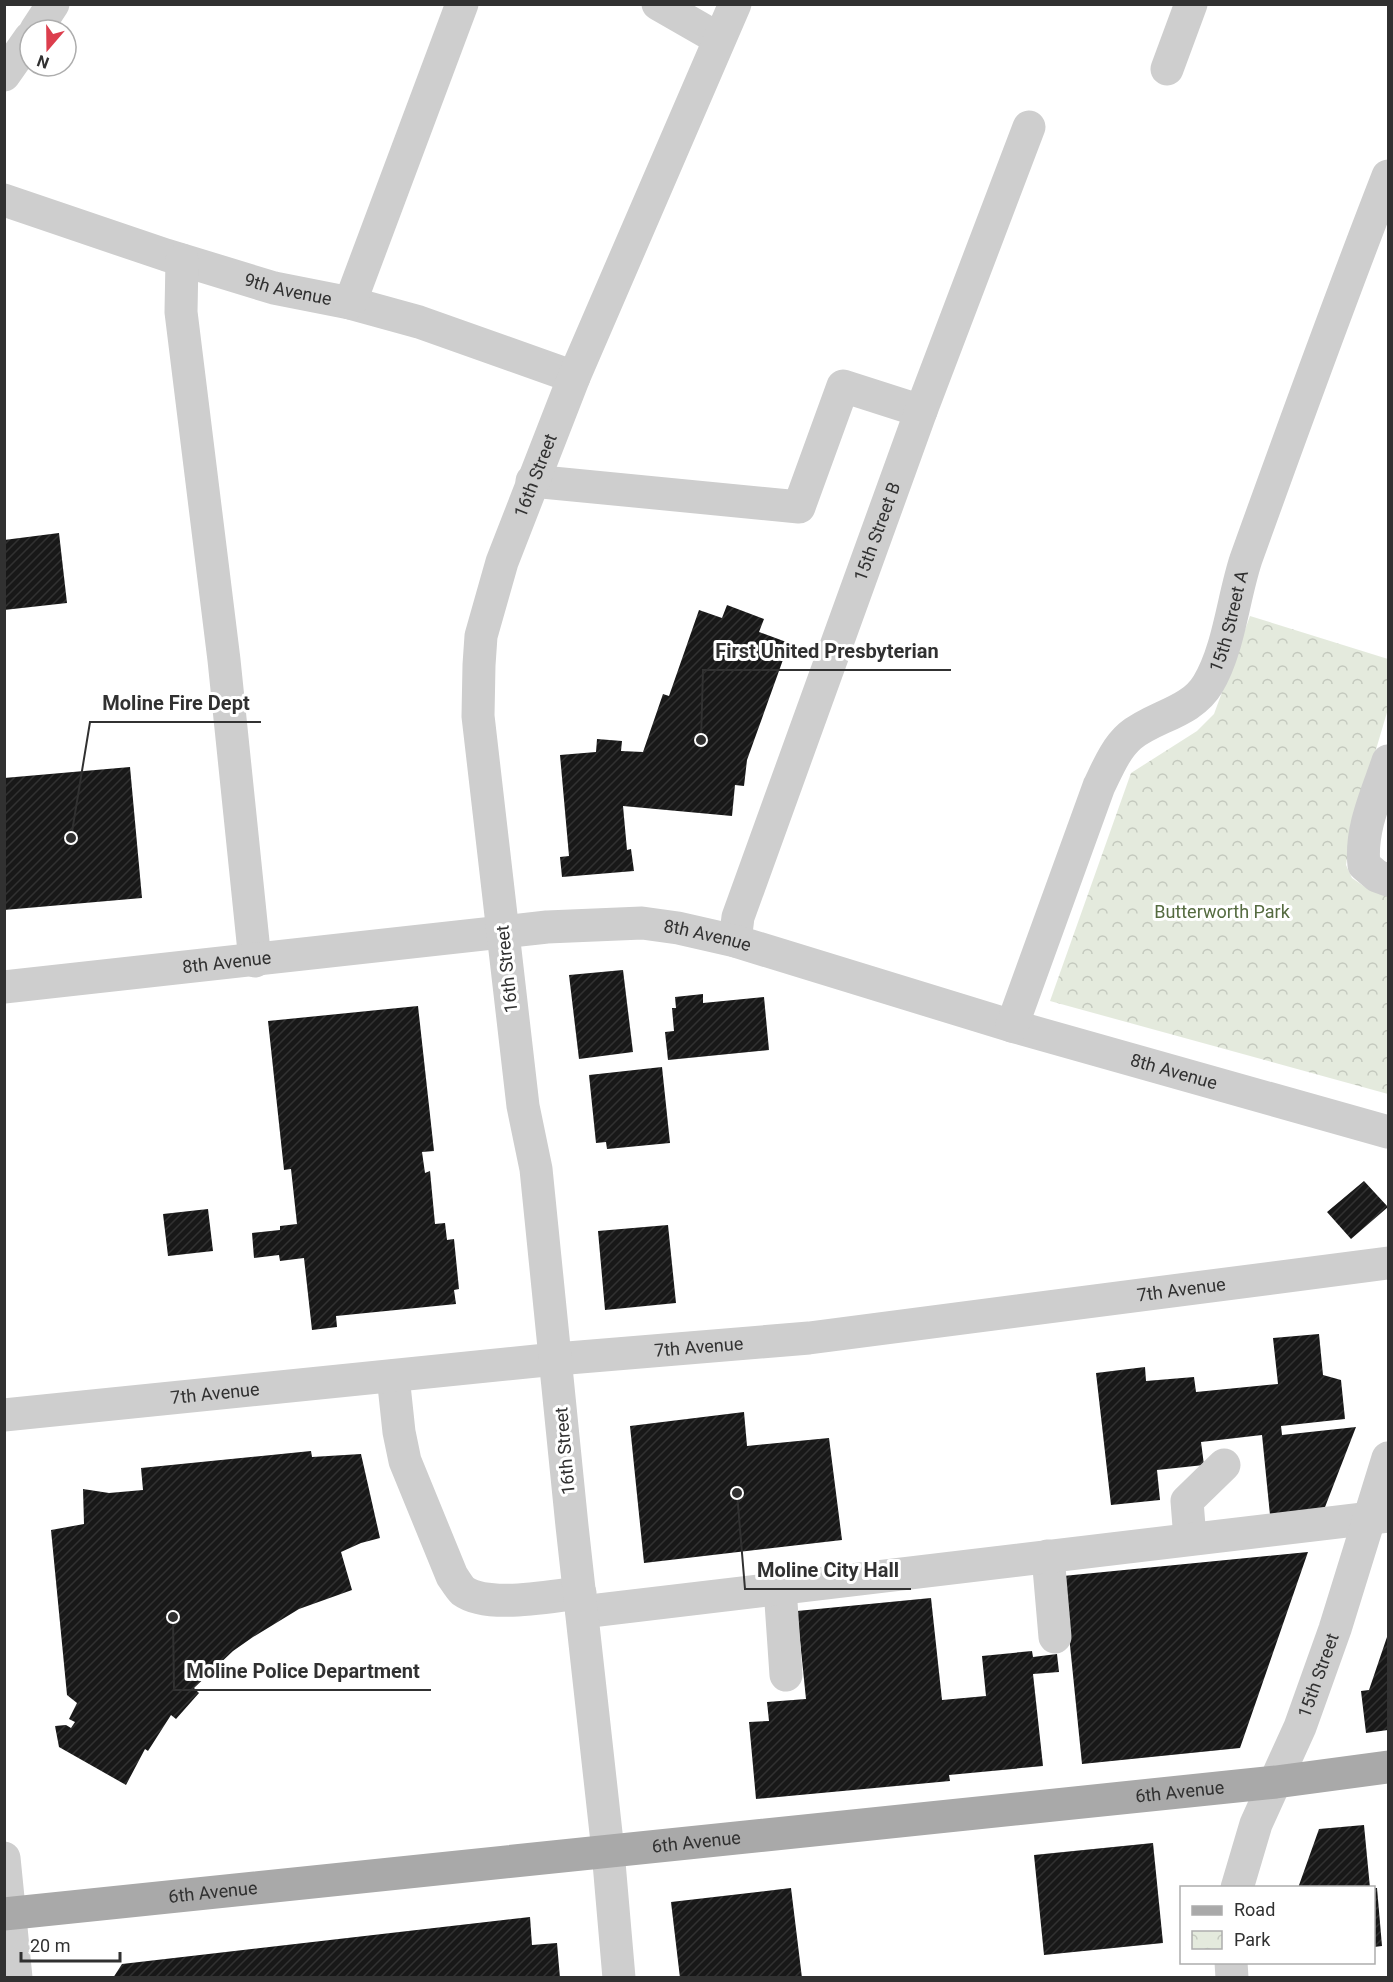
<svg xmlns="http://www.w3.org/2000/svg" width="1393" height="1982" font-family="Roboto,sans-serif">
<defs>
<pattern id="park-crowns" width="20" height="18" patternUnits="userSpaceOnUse" patternTransform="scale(1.5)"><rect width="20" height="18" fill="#e4eadd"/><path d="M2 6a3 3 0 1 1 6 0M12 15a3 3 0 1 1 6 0" fill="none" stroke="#c4c9be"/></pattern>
<pattern id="building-hatch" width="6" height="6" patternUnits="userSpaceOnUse" patternTransform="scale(1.5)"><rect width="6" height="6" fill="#181818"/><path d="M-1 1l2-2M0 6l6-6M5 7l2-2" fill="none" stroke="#313131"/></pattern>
</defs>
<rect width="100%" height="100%" fill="#fff"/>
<!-- park -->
<path fill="url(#park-crowns)" d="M1250,616L1388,659V709L1350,837L1346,865L1352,878L1368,889L1388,895V1094L1050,1001L1131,773L1197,731L1214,714Z"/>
<!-- building -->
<path fill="url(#building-hatch)" d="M59,533L67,603L4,610V540Z
M727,605L764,619L759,632L789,643L747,760L744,786L735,785L732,816L623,806L627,850L631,849L634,871L562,877L560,857L569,856L560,755L596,752L597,739L622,741L621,751L643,752L663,694L669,696L699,610L722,618Z
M130,767L142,898L4,910V778Z
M623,970L633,1052L579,1059L569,975Z
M703,994V1003L764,997L769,1050L668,1060L665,1032L674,1031L672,1008H676L675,997Z
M418,1006L434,1151L422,1152L425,1173L430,1171L435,1224L445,1223L447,1240L454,1239L459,1289L454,1290L456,1304L336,1316L337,1327L312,1330L304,1258L280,1261L279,1255L254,1258L252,1233L280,1230V1226L297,1224L291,1169L284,1170L268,1021Z
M662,1067L670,1143L607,1149L606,1142L596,1143L589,1075Z
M1364,1181L1388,1207L1351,1239L1327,1212Z
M208,1209L213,1251L168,1256L163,1214Z
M668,1225L676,1303L605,1310L598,1231Z
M1319,1334L1323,1375L1341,1380L1345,1419L1281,1426L1282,1435L1356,1427L1320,1520L1271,1525L1262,1435L1201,1442L1204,1465L1157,1470L1160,1500L1111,1505L1096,1373L1145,1367L1146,1381L1194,1377L1196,1392L1278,1384L1273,1338Z
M744,1412L747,1446L829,1438L842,1540L644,1563L630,1426Z
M311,1451L312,1457L361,1454L380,1538L361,1543L341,1552L352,1590L299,1609L253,1637L233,1651L194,1688L199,1693L176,1719L171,1715L148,1751L145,1749L126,1785L59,1747L55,1726L66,1725L71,1728L75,1722L69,1719L77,1703L67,1695L51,1530L84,1524L83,1489L109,1493L143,1490L141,1468Z
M1308,1552L1240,1748L1082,1764L1063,1576Z
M931,1598L942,1700L986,1696L982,1656L1032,1651L1033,1657L1057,1654L1059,1672L1033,1674L1043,1766L949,1775L950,1781L756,1799L749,1722L769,1721L767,1702L806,1699L797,1611Z
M1388,1634V1730L1366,1733L1361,1691L1369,1690Z
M1364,1825L1370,1888H1298L1319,1829Z
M1153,1843L1163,1943L1044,1955L1034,1855Z
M791,1888L802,1978H680L671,1902Z
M1374,1888H1377L1382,1946L1374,1947Z
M530,1917L532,1945L557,1943L560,1978H113L122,1964Z"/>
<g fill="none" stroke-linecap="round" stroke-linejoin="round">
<!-- minor -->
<g stroke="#cecece" stroke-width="33">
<path d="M658,4L719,39"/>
<path d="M36,30L53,4"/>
<path d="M1167,69L1191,4"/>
<path d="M4,75L30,38"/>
<path id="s1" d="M4,200L166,255L274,288L350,303L419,322L574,377"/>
<path d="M182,260L181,312L224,660L255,961"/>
<path d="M350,303L462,4"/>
<path d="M532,481L799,507L843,386L921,411"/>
<path d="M1388,761C1377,794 1360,829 1364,865L1377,876L1388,880"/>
<path id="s2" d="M735,941L738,917L921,411L1029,127"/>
<path id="s3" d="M4,987L547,927L642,923L678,928L735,941L1012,1026L1388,1132"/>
<path id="s4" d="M1012,1026L1099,786C1107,770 1115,749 1130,736C1154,716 1191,713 1208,684C1229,649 1233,598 1246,559C1292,431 1339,302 1388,176"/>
<path d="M393,1376L399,1432L405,1461L452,1576C455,1580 459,1587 463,1591C488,1609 550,1596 580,1593"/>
<path id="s5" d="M4,1415L556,1359L809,1338L1388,1263"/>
<path d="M1190,1539L1187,1501L1224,1465"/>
<path d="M1048,1556L1055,1637"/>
<path d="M780,1588L786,1675"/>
<path d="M582,1612L1388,1516"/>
<path d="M4,1858L16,1978"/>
<path id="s6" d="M1237,1888L1256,1824L1300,1727L1335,1629L1388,1458"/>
<path d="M1231,1962L1232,1978"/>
<path id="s7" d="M619,1978L608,1851L572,1526L536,1169L523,1106L478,716L479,665L481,636L502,562L574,377L735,4"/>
</g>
<!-- major -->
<path stroke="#a9a9a9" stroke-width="33" id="s8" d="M4,1914L1276,1782L1388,1767"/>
</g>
<g text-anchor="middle" stroke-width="6" stroke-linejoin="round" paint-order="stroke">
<!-- street labels -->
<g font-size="18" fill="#313131" stroke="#fff">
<text dy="6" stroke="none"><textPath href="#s1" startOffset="298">9th Avenue</textPath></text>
<text dy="6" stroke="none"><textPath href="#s7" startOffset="1520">16th Street</textPath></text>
<text dy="6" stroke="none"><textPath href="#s2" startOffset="434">15th Street B</textPath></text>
<text dy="6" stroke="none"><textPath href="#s4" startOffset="476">15th Street A</textPath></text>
<text dy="6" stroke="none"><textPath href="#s3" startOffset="708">8th Avenue</textPath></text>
<text dy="6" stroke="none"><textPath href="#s3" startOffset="224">8th Avenue</textPath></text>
<text transform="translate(507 969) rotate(-96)" y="6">16th Street</text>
<text dy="6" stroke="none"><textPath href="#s3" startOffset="1194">8th Avenue</textPath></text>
<text dy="6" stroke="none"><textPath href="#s5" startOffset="1184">7th Avenue</textPath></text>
<text dy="6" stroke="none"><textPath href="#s5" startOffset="698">7th Avenue</textPath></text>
<text dy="6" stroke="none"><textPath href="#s5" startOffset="212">7th Avenue</textPath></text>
<text transform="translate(565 1451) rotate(-95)" y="6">16th Street</text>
<text dy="6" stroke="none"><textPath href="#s6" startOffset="228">15th Street</textPath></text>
<text dy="6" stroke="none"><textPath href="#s8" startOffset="1182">6th Avenue</textPath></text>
<text dy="6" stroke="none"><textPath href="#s8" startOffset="696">6th Avenue</textPath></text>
<text dy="6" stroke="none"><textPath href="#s8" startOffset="210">6th Avenue</textPath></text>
</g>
<!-- park labels -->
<g font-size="18" fill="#556b40" stroke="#fff">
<text x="1222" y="918">Butterworth Park</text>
</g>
</g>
<!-- callouts -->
<path fill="none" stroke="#313131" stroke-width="2" d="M701 740L703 670H951M71 838L90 722H261M737 1493L745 1589H911M173 1617L174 1690H431"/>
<g fill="#313131" stroke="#fff" stroke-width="2">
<circle cx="701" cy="740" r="6"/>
<circle cx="71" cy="838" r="6"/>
<circle cx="737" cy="1493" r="6"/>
<circle cx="173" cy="1617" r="6"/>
</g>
<g font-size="20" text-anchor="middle" font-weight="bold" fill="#313131" stroke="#fff" stroke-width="6" stroke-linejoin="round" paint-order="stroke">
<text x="827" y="658">First United Presbyterian</text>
<text x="176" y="710">Moline Fire Dept</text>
<text x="828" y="1577">Moline City Hall</text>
<text x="303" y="1678">Moline Police Department</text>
</g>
<!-- border -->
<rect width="1393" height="1982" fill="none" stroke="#313131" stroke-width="12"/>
<!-- legend -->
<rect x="1180" y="1886" width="195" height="78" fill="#ffffff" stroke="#adadad" stroke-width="1.5"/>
<rect x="1192" y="1906" width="30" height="9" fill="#a9a9a9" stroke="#adadad" stroke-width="1.5"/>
<text x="1234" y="1916" font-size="18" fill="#313131">Road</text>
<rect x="1192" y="1931" width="30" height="18" fill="url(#park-crowns)" stroke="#adadad" stroke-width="1.5"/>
<text x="1234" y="1946" font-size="18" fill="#313131">Park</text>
<!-- north arrow -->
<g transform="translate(48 48) rotate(200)"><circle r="28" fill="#ffffff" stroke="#adadad" stroke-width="1.5"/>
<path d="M0-4.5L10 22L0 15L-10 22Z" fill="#dc3e4d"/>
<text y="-9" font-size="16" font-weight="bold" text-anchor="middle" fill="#313131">N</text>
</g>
<!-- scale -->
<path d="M21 1952v9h99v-9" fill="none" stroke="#313131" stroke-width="3"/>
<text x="30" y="1952" font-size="18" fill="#313131" stroke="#ffffff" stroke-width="4.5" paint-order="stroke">20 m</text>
</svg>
